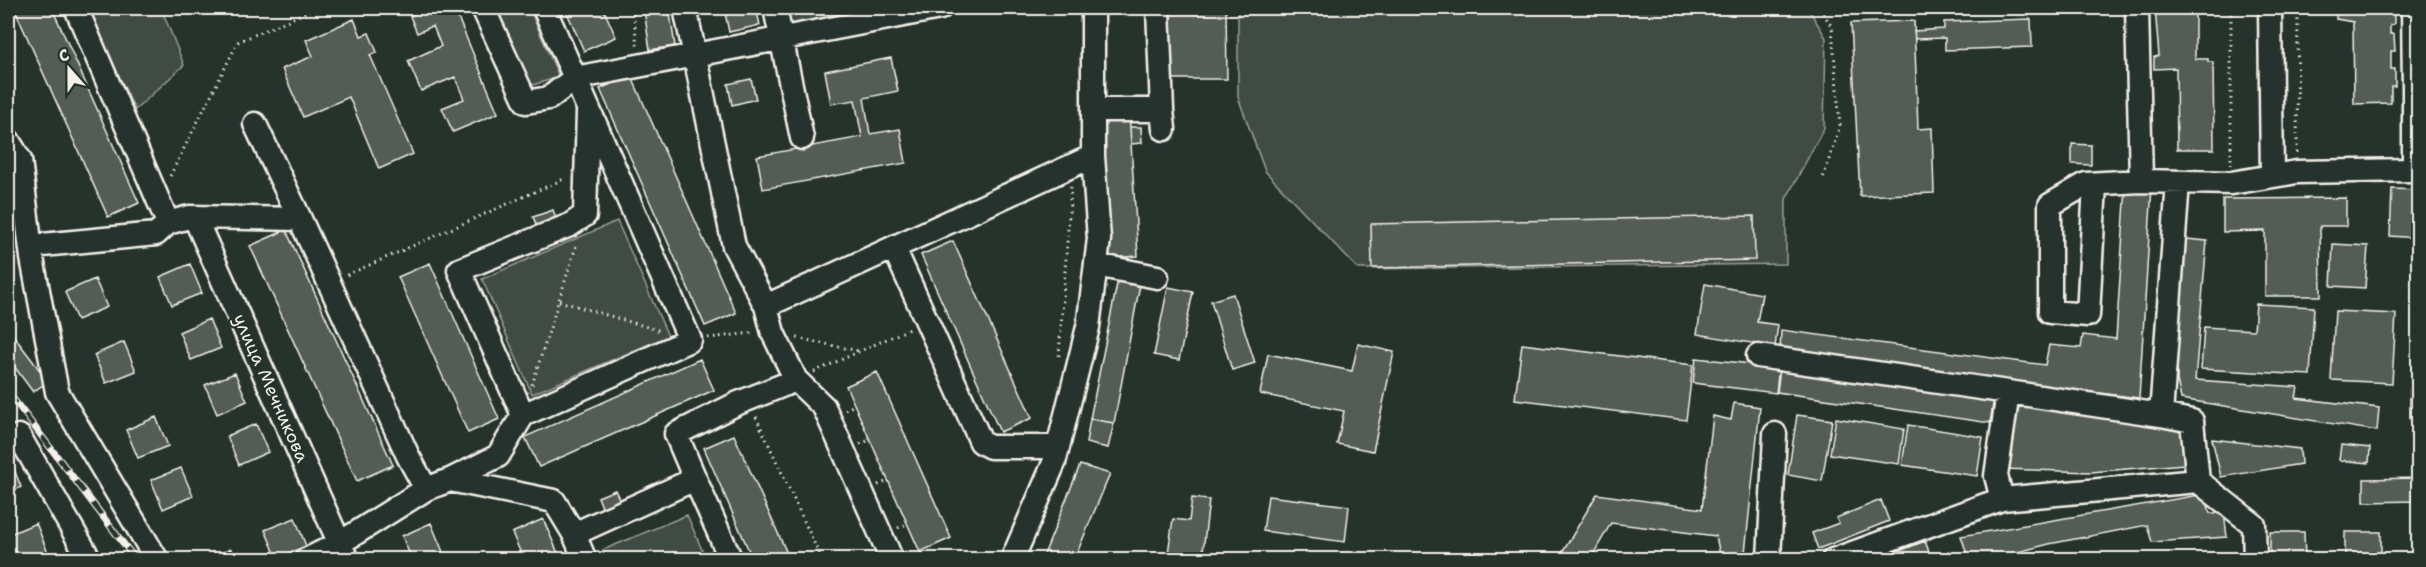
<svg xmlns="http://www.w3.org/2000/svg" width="2426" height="567" font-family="'Shantell Sans',sans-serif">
<rect width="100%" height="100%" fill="#26332d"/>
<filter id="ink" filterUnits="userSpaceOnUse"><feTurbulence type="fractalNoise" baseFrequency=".0167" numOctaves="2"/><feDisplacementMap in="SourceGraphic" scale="12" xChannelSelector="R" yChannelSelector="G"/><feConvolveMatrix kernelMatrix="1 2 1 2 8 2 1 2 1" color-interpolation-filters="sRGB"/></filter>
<g filter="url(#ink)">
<!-- green -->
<path fill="#414b45" stroke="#9a9e96" stroke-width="1.5" d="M87,8H161L184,65L135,110Z
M493,8H529L559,77L529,86Z
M782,8H861L863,17L787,31Z
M1238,8H1808L1826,38L1824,128L1786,199V264L1358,269L1265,171L1238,97Z
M617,221L668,336L532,394L482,279Z
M687,515L706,559H607L603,550Z"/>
<!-- building -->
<path fill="#525c55" stroke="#f4f1e8" stroke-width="1.5" d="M14,8H52L139,203L108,217Z
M426,8H454L498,113L453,132L442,108L464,99L455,77L421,91L408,61L441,46L433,26L417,33L410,16Z
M565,8H603L616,37L584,51Z
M669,8L675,46L650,50L644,10Z
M724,8H756L760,25L729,32Z
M1171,8H1226L1227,79H1172Z
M2155,8H2197L2195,9V59H2208V62H2213L2214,149H2177L2176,68L2154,69V57L2159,56Z
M2336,8H2373V12H2394V24L2390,25V34H2394L2395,51H2391V69H2395V86H2391V103L2354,104L2353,22L2336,19Z
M354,19L361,36L369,33L377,52L370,55L413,154L379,169L349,97L303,117L282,69L313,56L306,40Z
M2031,19L2032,47L1945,50V38L1915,39L1914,31L1944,29V22Z
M1914,21L1918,129L1932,128L1934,193L1860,196L1851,23Z
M891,58L898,91L864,98L870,134L900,129L906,163L763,189L757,156L862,137L855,100L831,104L825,71Z
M631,75L736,313L705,326L600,89Z
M751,79L756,99L732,105L728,84Z
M1129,112L1138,256L1110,258L1102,114Z
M1130,127H1141L1142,143L1131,144Z
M2072,144L2091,145V165L2072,164Z
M2126,186L2152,187L2139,398L1780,352L1781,330L2045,365L2049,345L2081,348L2083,335L2116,339Z
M2392,189L2418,190V238L2390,236Z
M2346,198V226H2320L2321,296H2265V231L2223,232V199Z
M553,210L557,221L538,229L533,217Z
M1754,216L1755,260L1372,268L1371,224Z
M286,230L393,465L357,481L250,246Z
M2186,239L2207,241L2195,380L2298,387L2296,398L2379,408L2377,431L2181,399L2177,380L2180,259Z
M953,241L1032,418L1000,432L921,255Z
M2333,244L2368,246L2365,288L2331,286Z
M430,263L499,419L468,433L398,277Z
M190,264L202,293L172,305L160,277Z
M1119,274L1141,279L1114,423L1090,419Z
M95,279L107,307L77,320L65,292Z
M1705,284L1762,294L1757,322L1778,325L1775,347L1697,334Z
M1168,287L1193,292L1179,360L1154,355Z
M1233,294L1255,363L1232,370L1211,301Z
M2256,304L2314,307L2310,375L2201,369L2204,327L2254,330Z
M2335,311L2396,314L2392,383L2331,380Z
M209,319L221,348L191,360L179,332Z
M13,335L48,381L33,392L8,358V339Z
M124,342L136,371L106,383L94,355Z
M1358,344L1394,352L1373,451L1337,444L1344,411L1260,394L1268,354L1352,371Z
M1522,344L1693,365L1686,420L1515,399Z
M1696,358L1779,367L1776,393L1693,383Z
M700,359L714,390L539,467L525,437Z
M1780,368L1994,398L1990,423L1777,392Z
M877,372L951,538L920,552L846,386Z
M235,373L247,401L217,414L205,385Z
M2418,388V424L2410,419V389Z
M2014,401L2182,430L2184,464L2091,472L2002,469Z
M1734,403L1760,407L1745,553L1748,560H1721L1716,536L1611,523L1590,560H1558L1597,494L1702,509L1713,416L1731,420Z
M1797,415L1832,420L1822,481L1788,475Z
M156,417L168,446L138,458L126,430Z
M1836,418L1904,429L1899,464L1830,454Z
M1090,419L1114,423L1108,448L1086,443Z
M256,424L268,452L239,465L227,436Z
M1908,425L1983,437L1977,476L1902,465Z
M734,435L790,560H753L704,448Z
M2212,439L2300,449L2301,464L2221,477Z
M2341,445L2370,448L2369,463L2339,460Z
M1080,465L1110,474L1074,560H1042Z
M181,468L193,496L163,509L151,480Z
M14,469L21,487L8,493V471Z
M2418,478V501L2364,502V479Z
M615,490L622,505L604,512L598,497Z
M2205,494L2210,513H2224L2227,537L2152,542L2147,525L2049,544L1988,560H1969L1961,536Z
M1268,496L1349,506L1345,542L1263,531Z
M1192,498L1209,500L1202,560H1167L1173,519L1189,521Z
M1881,500L1889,521L1818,549L1812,533L1839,523L1836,518Z
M295,518L306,546L277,558L265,530Z
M543,519L561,560H524L512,533Z
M36,523L48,553L31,560H15L8,535Z
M431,523L443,552L425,560H412L402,536Z
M2417,530H2418V560H2417Z
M2270,532H2304L2305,560H2270Z
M2345,532H2381V560H2345Z
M1925,541L1932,560H1876Z
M231,549L235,560H204Z"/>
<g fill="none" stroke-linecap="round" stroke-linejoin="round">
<!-- minor casing -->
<g stroke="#f4f1e8" stroke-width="27">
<path id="minor" d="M76,8L168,223
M483,8L526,102L549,98L575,78L690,340L523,415L459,270L570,225L585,215L588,112
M544,8L575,78L940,8
M685,8L734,246L766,306L773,333L796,380L824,407L892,560
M775,8L802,138
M1158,8L1162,110
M2137,8L2141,181
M2270,8L2272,176
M2413,8L2414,89H2418
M1093,110H1162L1164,129
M255,124L300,219
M8,140L20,160L32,258L57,392L157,560
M2095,184L2088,315L2050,312V205L2086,184L2141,181L2231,183L2297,172L2414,170V89
M195,218L347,560
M32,246L156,234L168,223L189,217L300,219L408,456L426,489L450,480L554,501L574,534L695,479L731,560
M894,248L981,442L990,447H1058
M1096,265L1157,277
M766,306L1093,156
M1758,356L2008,392
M19,436L90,560
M695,479L676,434L736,404L796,380
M450,480L498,456L523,415
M2198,481L2254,525L2255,560
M2002,499L1996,476L2008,392L2161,415
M574,534L585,560
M306,560L340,543L426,489
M1012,560L1054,463L1088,327L1099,239L1093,156V8
M1769,560L1775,434
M1833,560L2002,499L2198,481L2192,421L2161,415L2178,182"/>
</g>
<!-- path -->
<path stroke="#f4f1e8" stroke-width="3" stroke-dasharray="1.5 4.5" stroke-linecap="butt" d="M633,8L637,46
M1820,8L1832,27L1840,126L1823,178
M2231,8V165
M2297,153L2298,8
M170,176L238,42L316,8
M347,275L566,178
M559,301L661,331
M708,338L752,333
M797,338L859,351
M1059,356L1071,186
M814,372L909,329
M532,385L577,243
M845,410L854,405
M756,417L822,560
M860,444L870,440
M878,485L888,481
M898,528L907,524"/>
<!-- minor -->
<use href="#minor" stroke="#26332d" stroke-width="22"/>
<!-- rail casing -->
<g stroke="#f4f1e8" stroke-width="7">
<path id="rail" d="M8,392L136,560"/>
</g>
<!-- rail -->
<use href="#rail" stroke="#26332d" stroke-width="4.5" stroke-dasharray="14" stroke-linecap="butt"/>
</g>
</g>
<g text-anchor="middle" stroke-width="4.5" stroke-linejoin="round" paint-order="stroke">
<!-- street labels -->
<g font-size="18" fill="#f4f1e8" stroke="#26332d">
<text transform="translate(271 388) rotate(66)" y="6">улица Мечникова</text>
</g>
</g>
<!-- margin -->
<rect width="2426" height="567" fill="none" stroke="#26332d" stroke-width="30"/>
<rect x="15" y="15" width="2396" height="537" fill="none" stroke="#f4f1e8" stroke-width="2" filter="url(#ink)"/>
<!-- north arrow -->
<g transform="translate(69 69) rotate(339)" stroke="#26332d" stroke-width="4.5" paint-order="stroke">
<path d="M0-4.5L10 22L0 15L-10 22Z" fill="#f4f1e8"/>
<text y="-9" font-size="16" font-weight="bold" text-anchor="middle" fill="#f4f1e8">С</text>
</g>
</svg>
